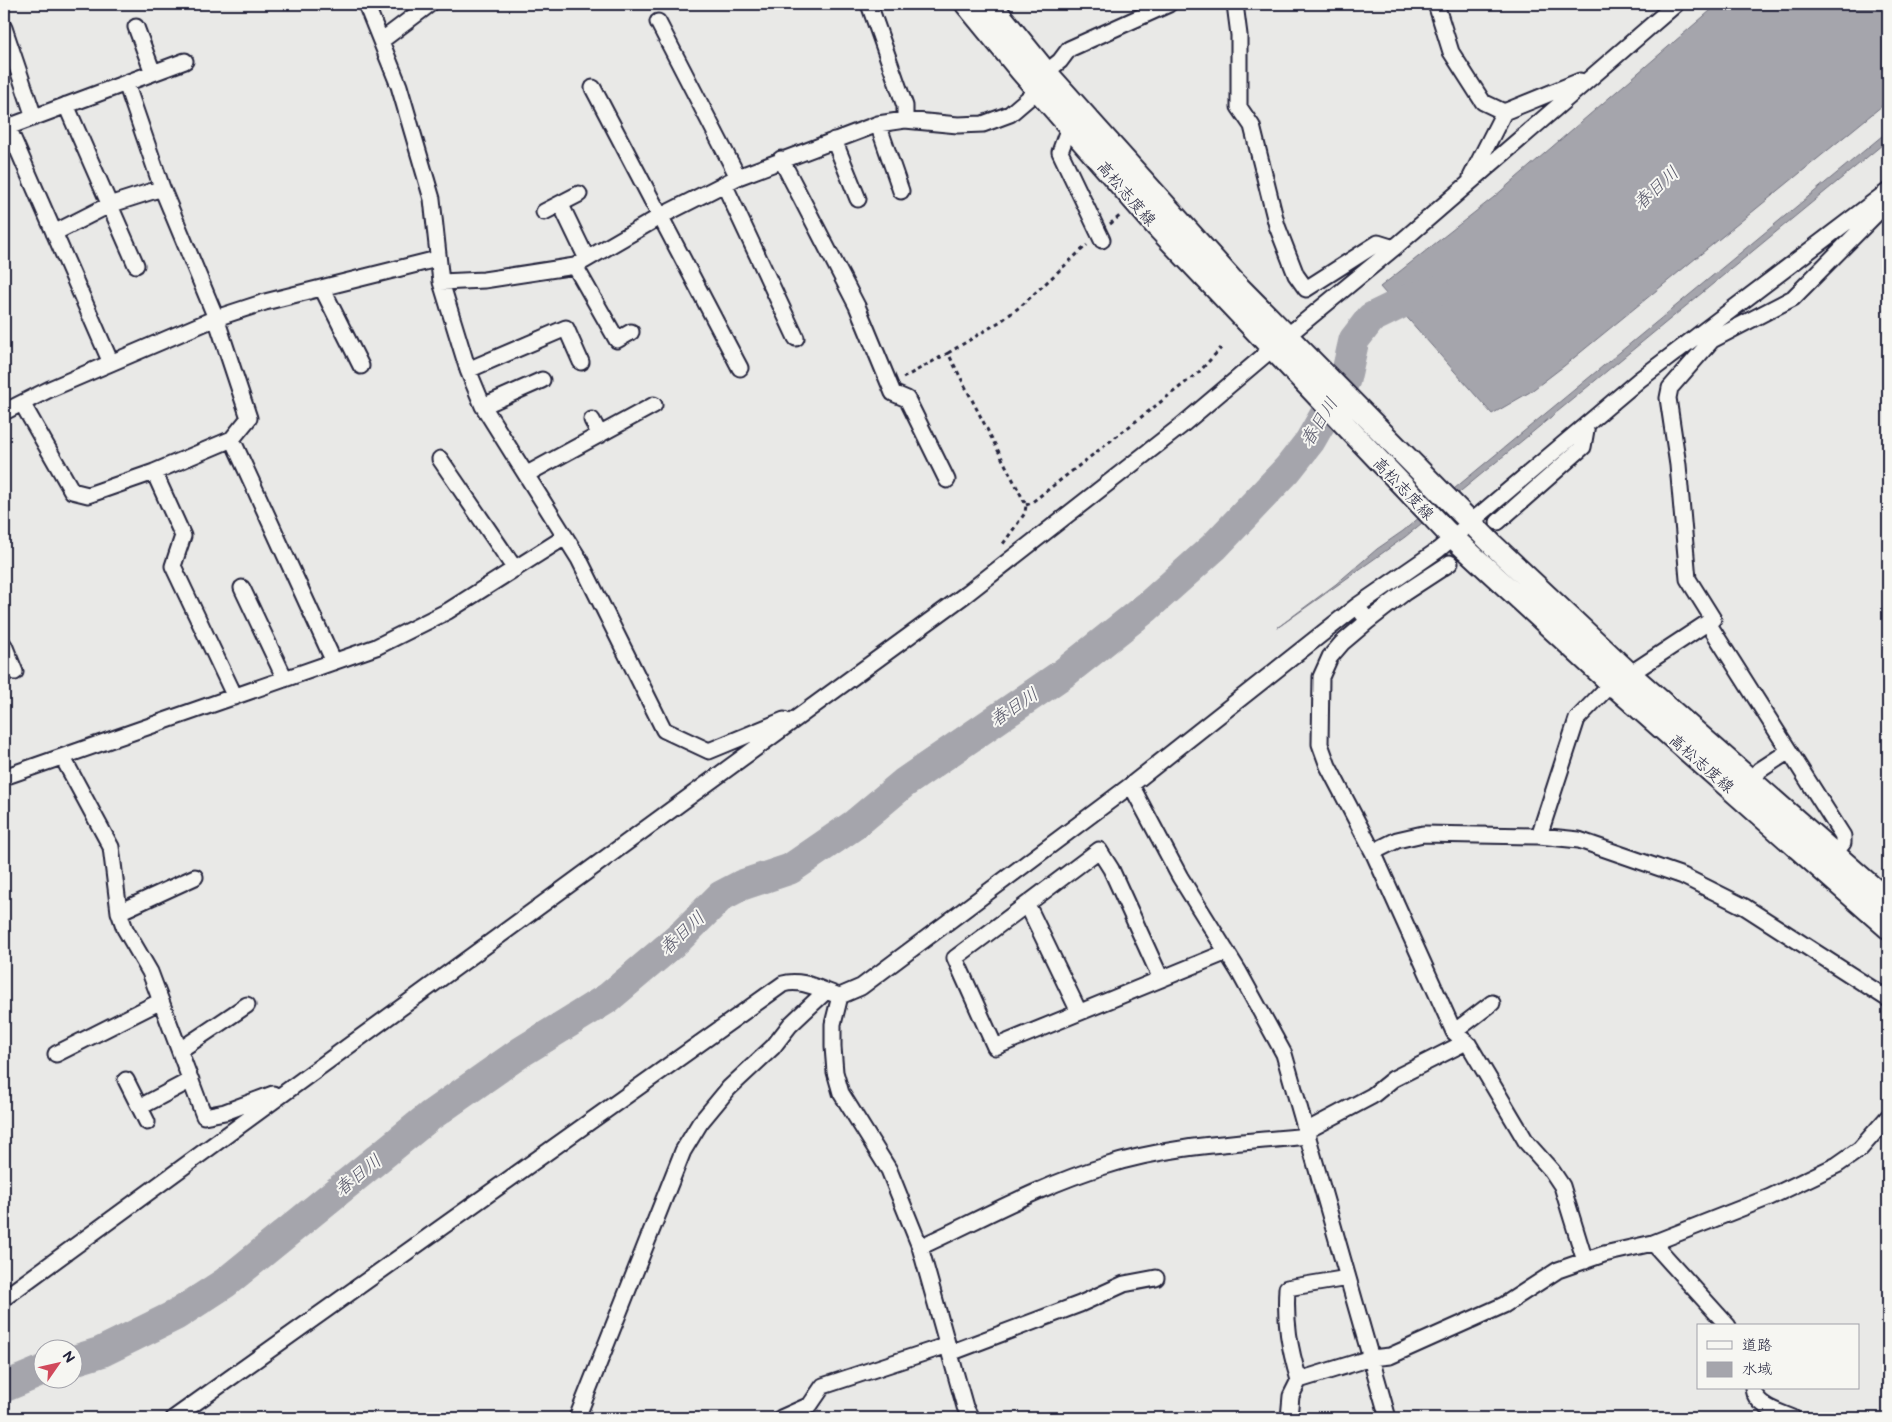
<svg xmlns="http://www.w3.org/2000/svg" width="1892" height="1422" font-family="'Balsamiq Sans','Klee One',sans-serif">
<rect width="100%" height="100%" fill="#e9e9e7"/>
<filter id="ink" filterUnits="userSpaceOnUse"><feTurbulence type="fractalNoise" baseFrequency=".02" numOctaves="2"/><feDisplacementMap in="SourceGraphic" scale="10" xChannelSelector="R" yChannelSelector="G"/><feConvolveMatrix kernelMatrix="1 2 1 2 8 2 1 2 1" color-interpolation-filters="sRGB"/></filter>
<g filter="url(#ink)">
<!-- water -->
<path fill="#a5a5ac" stroke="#71717f" d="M1718,4H1888V101L1564,366L1530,392L1492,414L1380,287L1494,197Z
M1888,131V140L1405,537L1277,628L1336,584L1377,549L1403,531Z"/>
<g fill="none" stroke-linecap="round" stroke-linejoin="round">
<!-- river -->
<path stroke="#a5a5ac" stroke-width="31" d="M72,1361L101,1352L176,1315L225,1283L430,1116L521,1052L608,998L680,937L721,896L742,885L790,869L854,825L904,783L1064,673L1147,607L1214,547L1288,469L1310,441L1345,380L1354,340L1371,318L1412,298L1435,291
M4,1387L42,1371"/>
<!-- street casing -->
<g stroke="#22223b" stroke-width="19">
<path id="street" d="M366,4L399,86L432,199L441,282L468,370L483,406L579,559L664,730L709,751L784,720
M869,4L905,106V120
M1235,4L1239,35V107L1252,126L1277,226L1296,275L1306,289L1378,243L1394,248
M1436,4L1451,52L1483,102L1504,112
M658,22L738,177
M136,27L153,73
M4,28L34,117
M381,41L430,4
M126,83L162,188L216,318L249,418L232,439
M593,88L740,368
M66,105L136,265
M878,124L901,191
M1069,127L1060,152L1102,240
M834,140L858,199
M781,159L857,306L893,393L907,399L947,480
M1471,177L1504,112L1580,81
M724,184L796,338
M561,205L587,259
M544,212L579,194
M54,233L109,205L162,188
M575,266L617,340L631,332
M441,282L484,280L575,266L661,216L738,177L878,124L905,120L958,125L983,124L1010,114L1038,90L1040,77L1060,61L1069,49L1169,4
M322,288L361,366
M1287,336L1394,248L1676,4
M111,363L8,127L185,61
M468,370L566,328L581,362
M22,403L72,491L88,495L154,472L232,439L334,662
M483,406L542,380
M4,412L50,389L216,318L265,302L437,259
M592,420L600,435
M440,459L515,569
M154,472L183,536L173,566L235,697
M527,474L654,405
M1498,522L1583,447L1587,424
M242,588L285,679
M1357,606L1368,621L1342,643L1330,657L1321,677L1320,744L1328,766L1373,852L1454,1032L1469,1045L1527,1143L1552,1171L1562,1186L1585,1261
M1368,621L1404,593L1450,563
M1708,623L1843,836V843L1834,854
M4,645L15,672
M63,758L111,847L119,912L125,929L150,972L204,1116L225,1112L273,1094
M4,777L376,647L448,611L565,537
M1752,781L1760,770L1789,751
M1131,785L1180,877L1239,972L1284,1054L1388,1418
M1539,836L1577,719L1604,691L1713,619L1688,579L1678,465L1668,398L1670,388L1712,340L1793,298L1879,211L1888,199
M1373,852L1397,840L1423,834L1539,836L1579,840L1683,876L1745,907L1888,999
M1027,904L1079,1012
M119,912L195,877
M1161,979L1111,869L1099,850L955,958L995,1047L1227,952
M840,996L833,1024V1047L835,1072L841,1093L889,1170L920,1247L965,1407L971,1418
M1454,1032L1492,1003
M180,1050L247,1005
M56,1054L161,1001
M126,1080L147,1122
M140,1107L191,1080
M1306,1131L1372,1096L1393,1079L1466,1042
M1653,1243L1728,1326
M920,1247C981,1219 1041,1185 1105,1166C1169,1145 1241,1143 1308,1136
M4,1298L965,595L1181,426L1272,349
M950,1353L1080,1304L1124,1284L1156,1278
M1299,1380L1371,1358L1390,1356L1504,1305L1558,1270L1604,1254L1653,1243L1770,1197L1837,1165L1860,1149L1888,1117
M1753,1388C1755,1406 1779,1412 1793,1418
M174,1418L783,984C802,978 822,991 840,996L861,987L1131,785L1357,606L1438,550L1639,380L1888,191
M577,1418L683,1151L700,1123L729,1088L773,1047L790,1025L825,992
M781,1418L810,1405L823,1386L948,1345
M1289,1418L1291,1396L1299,1380C1289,1347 1285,1322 1287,1288L1348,1278"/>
</g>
<!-- secondary casing -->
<g stroke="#22223b" stroke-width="25">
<path id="secondary" d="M966,4L1021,71L1157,227L1446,531L1613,685L1888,928
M991,4L1046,72L1234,282L1493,545L1631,675L1888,901"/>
</g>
<!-- path -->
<path stroke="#22223b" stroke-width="3" stroke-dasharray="4 4" stroke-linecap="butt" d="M1110,224L1121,215
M948,353L1001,321L1021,306L1087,245
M903,378L948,353L1026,505L1025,513L1003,544
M1026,505L1031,503L1199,372L1221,348"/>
<!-- street -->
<use href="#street" stroke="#f6f6f2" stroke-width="15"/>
<!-- secondary -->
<use href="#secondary" stroke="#f6f6f2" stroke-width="21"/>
</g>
</g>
<g text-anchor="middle" stroke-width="4" stroke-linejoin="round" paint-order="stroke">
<!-- street labels -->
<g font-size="16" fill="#22223b" stroke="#f6f6f2">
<text transform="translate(1127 193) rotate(49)" y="6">高松志度線</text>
<text transform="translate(1404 488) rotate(46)" y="6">高松志度線</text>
<text transform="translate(1702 763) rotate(41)" y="6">高松志度線</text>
</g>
<!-- water labels -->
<g font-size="18" font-style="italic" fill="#565668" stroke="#f6f6f2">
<text transform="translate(1656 188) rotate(-43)" y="6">春日川</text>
<text transform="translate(1319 422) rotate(-58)" y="6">春日川</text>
<text transform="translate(1014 707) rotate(-34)" y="6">春日川</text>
<text transform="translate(682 933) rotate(-43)" y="6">春日川</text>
<text transform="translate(358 1175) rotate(-39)" y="6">春日川</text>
</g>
</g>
<!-- margin -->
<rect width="1892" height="1422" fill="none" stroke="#f6f6f2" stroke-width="20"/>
<rect x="10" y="10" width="1872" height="1402" fill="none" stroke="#22223b" stroke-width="2" filter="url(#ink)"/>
<!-- legend -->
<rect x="1697" y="1324" width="162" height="65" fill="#f6f6f2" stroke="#a1a1a9"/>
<rect x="1707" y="1341" width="25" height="8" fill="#f6f6f2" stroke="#a1a1a9"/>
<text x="1742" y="1350" font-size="15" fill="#22223b">道路</text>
<rect x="1707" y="1362" width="25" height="15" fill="#a5a5ac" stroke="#a1a1a9"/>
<text x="1742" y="1374" font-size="15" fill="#22223b">水域</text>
<!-- north arrow -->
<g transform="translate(58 1364) rotate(56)"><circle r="24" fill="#f6f6f2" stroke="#a1a1a9"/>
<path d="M0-4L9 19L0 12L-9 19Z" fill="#d1495b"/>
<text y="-8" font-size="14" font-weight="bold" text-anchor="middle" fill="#22223b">N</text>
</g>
</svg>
